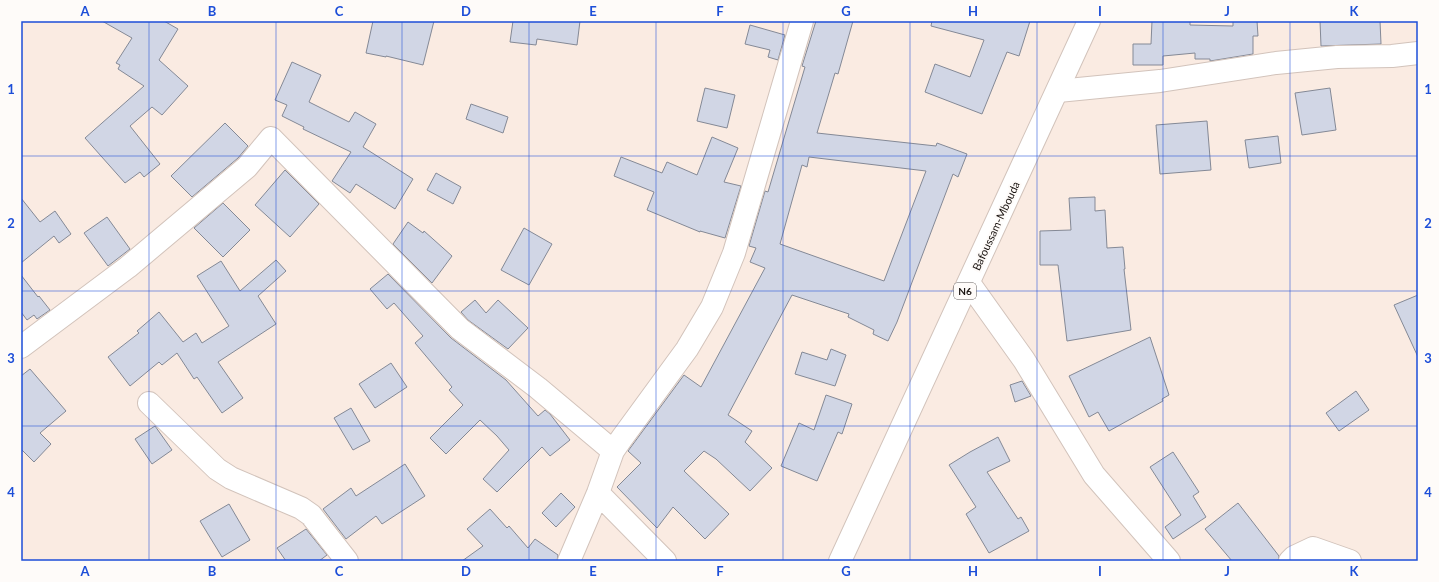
<svg xmlns="http://www.w3.org/2000/svg" width="1439" height="582" font-family="Lato,sans-serif">
<rect width="100%" height="100%" fill="#faebe2"/>
<!-- building -->
<path fill="#d1d6e5" stroke="#848996" fill-rule="evenodd" d="M102,21H164L178,29L159,60L188,86L162,115L152,107L130,126L160,164L144,177L140,172L125,183L85,138L144,86L118,69L120,65L116,63L132,38Z
M373,21H434L423,65L386,56V57L366,53Z
M513,21H580L577,45L537,39L536,45L510,42Z
M816,21H853L838,74L835,73L817,133L936,146L937,143L967,154L958,177L953,174L897,322L888,341L873,334L874,330L848,317L849,314L792,295L728,415L752,431L745,442L772,468L750,491L716,459L704,451L684,471L729,514L705,539L673,507L657,528L617,487L641,463L628,451L684,375L701,387L765,268L750,262L756,248L749,246L765,191L768,192L805,67L802,66ZM809,157L926,171L884,281L780,244L802,165L807,167Z
M932,21H1030L1019,56L1007,52L982,114L925,92L935,64L970,77L984,40L931,26Z
M1152,21H1190V25L1233,26V21H1257L1258,36H1253V54L1210,61V59H1195V53L1163,56V65H1133V44H1151Z
M1320,21H1380L1381,44L1321,46Z
M750,25L785,35L778,60L768,57L770,50L745,44Z
M292,62L321,75L309,102L349,122L355,112L376,124L363,147L413,179L395,209L356,184L350,193L332,181L351,152L303,129L304,127L282,116L287,105L275,100Z
M705,88L735,95L727,128L697,121Z
M1330,88L1336,130L1302,135L1295,93Z
M471,104L508,117L503,133L466,119Z
M1207,121L1211,170L1160,174L1156,125Z
M225,123L248,146L238,158L192,197L171,176Z
M1278,136L1281,163L1249,168L1245,140Z
M712,137L738,148L724,182L741,186L725,238L700,231V232L647,210L654,192L614,176L621,157L662,173L667,162L697,175Z
M285,170L319,204L290,237L255,205Z
M436,173L461,187L453,204L427,190Z
M1095,197V211L1105,210L1107,248L1123,247L1125,269H1124L1131,330L1067,341L1058,265H1040V231L1071,230L1069,198Z
M21,198L40,222L55,211L71,234L59,243L54,236L21,263Z
M223,203L250,230L223,257L194,228Z
M107,217L130,249L108,266L84,233Z
M408,222L423,233L424,231L452,256L432,283L393,244Z
M524,228L552,244L529,285L501,270Z
M276,260L286,271L258,296L276,324L218,362L243,398L222,413L197,377L194,379L177,353L162,365L159,362L130,386L108,357L139,333L137,331L159,312L183,342L196,333L202,343L229,326L197,276L221,261L240,291Z
M388,274L451,338L506,380L538,416L545,410L550,414L570,440L550,456L542,447L497,492L483,479L509,450L497,436L480,420L446,454L430,438L463,405L449,390L452,387L415,343L423,336L394,303L387,309L370,289Z
M21,275L38,297L39,296L50,310L37,319L34,315L27,320L21,312Z
M1418,295V357L1394,305Z
M475,300L486,313L498,300L528,328L508,349L468,320L461,312Z
M1150,337L1169,395L1162,399L1163,401L1109,431L1098,412L1089,417L1069,376Z
M831,349L846,355L835,386L795,374L802,352L827,360Z
M391,363L407,387L375,408L359,384Z
M30,369L66,411L40,433L51,444L34,462L21,449V376Z
M1022,381L1031,396L1015,402L1010,385Z
M1356,391L1369,410L1339,431L1326,413Z
M826,395L852,404L842,434L838,432L817,481L781,466L799,423L814,430Z
M351,408L370,441L353,450L334,418Z
M155,426L172,450L152,464L135,439Z
M998,437L1010,461L987,472L1018,519L1021,517L1029,531L989,553L966,514L976,507L949,465L970,452Z
M1173,452L1199,492L1193,496L1206,517L1173,539L1165,527L1181,515L1150,467Z
M405,464L425,496L382,524L376,516L346,539L323,509L351,488L356,496Z
M561,493L575,507L556,527L542,513Z
M1238,503L1279,556L1278,561H1232L1205,529Z
M229,504L250,540L222,557L200,521Z
M490,509L507,528L509,526L528,548L535,539L558,555L557,561H462L483,546L467,529Z
M306,529L327,555L319,561H286L277,548Z"/>
<g fill="none" stroke-linecap="round" stroke-linejoin="round">
<!-- minor casing -->
<g stroke="#d2c3bb" stroke-width="24">
<path id="minor" d="M1058,91L1160,81L1276,63L1337,57L1392,56L1418,53
M969,283L1024,360L1094,475L1169,561
M21,347L128,267L247,167L271,138L460,329L538,388L613,451
M149,403L217,469L231,478L301,508L311,515L347,561
M598,493L665,561
M569,561L598,493L613,451L622,438L687,349L712,307L734,253L802,21
M1290,561L1294,557L1313,548L1350,561"/>
</g>
<!-- highway casing -->
<g stroke="#d2c3bb" stroke-width="24">
<path id="highway" d="M840,561L1089,21"/>
</g>
<!-- minor -->
<use href="#minor" stroke="#fff" stroke-width="22"/>
<!-- highway -->
<use href="#highway" stroke="#fff" stroke-width="22"/>
</g>
<!-- grid -->
<path fill="none" stroke="#1d4ed8" stroke-width="1" stroke-opacity="0.55" d="M149,21V561M276,21V561M402,21V561M529,21V561M656,21V561M783,21V561M910,21V561M1037,21V561M1163,21V561M1290,21V561M21,156H1418M21,291H1418M21,426H1418"/>
<g text-anchor="middle" stroke-width="4" stroke-linejoin="round" paint-order="stroke">
<!-- shield labels -->
<rect fill="#fefbf9" stroke="#5e5957" stroke-width="1" x="954" y="283" width="22" height="16" rx="3"/>
<g font-size="10" font-weight="bold" fill="#1a1411">
<text x="965" y="295">N6</text>
</g>
<!-- street labels -->
<g font-size="11" fill="#1a1411" stroke="#fefbf9">
<text transform="translate(996 226) rotate(-65)" y="4">Bafoussam-Mbouda</text>
</g>
</g>
<!-- border -->
<rect width="1439" height="582" fill="none" stroke="#fefbf9" stroke-width="44"/>
<rect x="22" y="22" width="1395" height="538" fill="none" stroke="#1d4ed8" stroke-width="1.5"/>
<g font-size="13" text-anchor="middle" font-weight="bold" fill="#1d4ed8">
<text x="85" y="16">A</text>
<text x="212" y="16">B</text>
<text x="339" y="16">C</text>
<text x="466" y="16">D</text>
<text x="593" y="16">E</text>
<text x="720" y="16">F</text>
<text x="846" y="16">G</text>
<text x="973" y="16">H</text>
<text x="1100" y="16">I</text>
<text x="1227" y="16">J</text>
<text x="1354" y="16">K</text>
<text x="11" y="94">1</text>
<text x="1428" y="94">1</text>
<text x="11" y="228">2</text>
<text x="1428" y="228">2</text>
<text x="11" y="363">3</text>
<text x="1428" y="363">3</text>
<text x="11" y="497">4</text>
<text x="1428" y="497">4</text>
<text x="85" y="576">A</text>
<text x="212" y="576">B</text>
<text x="339" y="576">C</text>
<text x="466" y="576">D</text>
<text x="593" y="576">E</text>
<text x="720" y="576">F</text>
<text x="846" y="576">G</text>
<text x="973" y="576">H</text>
<text x="1100" y="576">I</text>
<text x="1227" y="576">J</text>
<text x="1354" y="576">K</text>
</g>
</svg>
